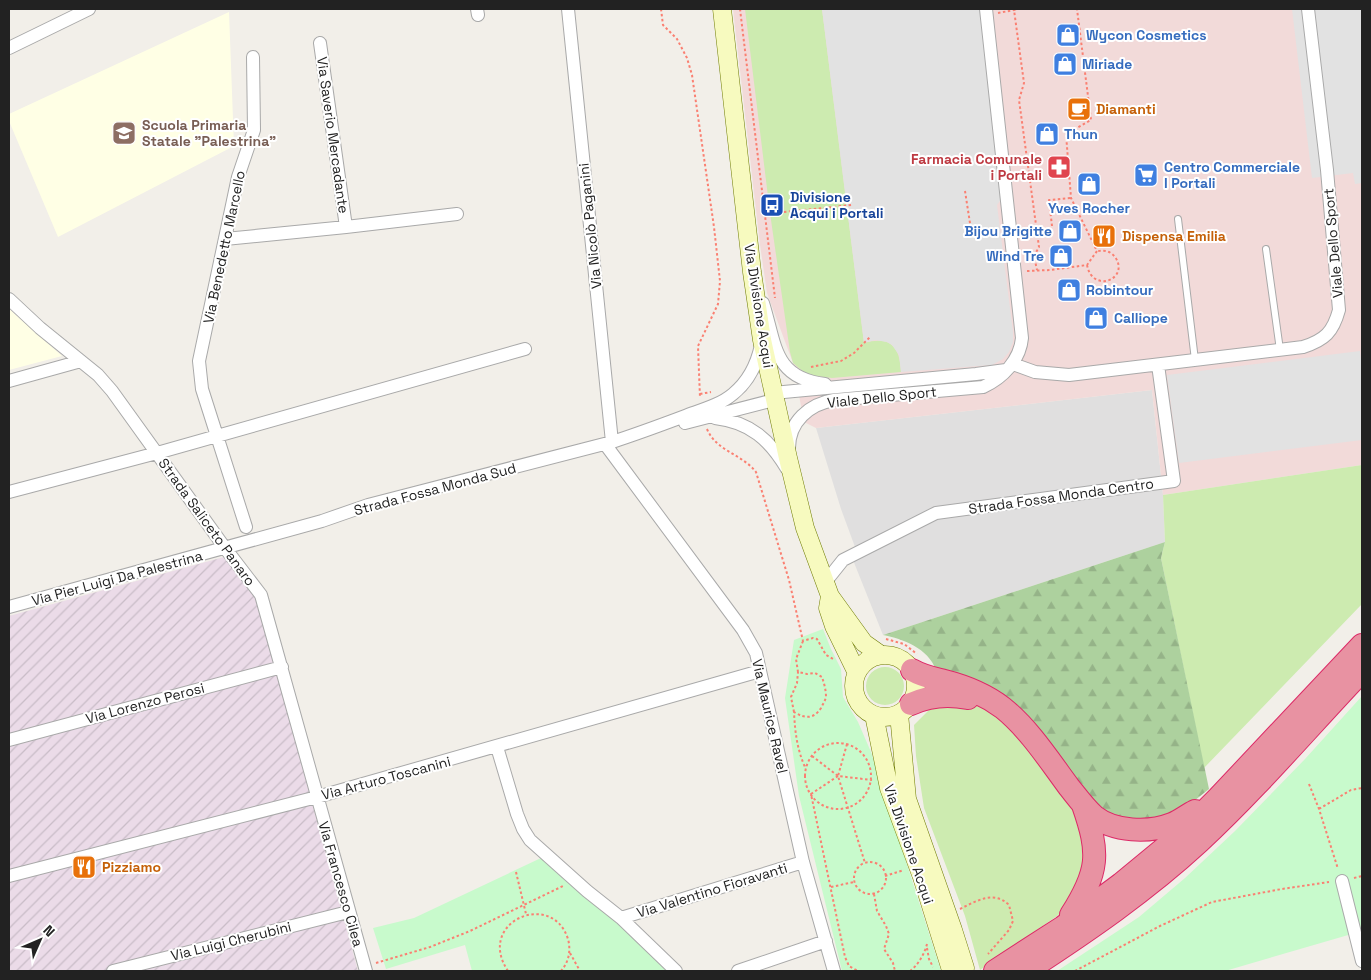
<svg xmlns="http://www.w3.org/2000/svg" width="1371" height="980" font-family="'Space Grotesk',sans-serif">
<defs>
<pattern id="industrial-furrows" width="10" height="10" patternUnits="userSpaceOnUse" patternTransform="scale(1.25)"><rect width="10" height="10" fill="#ebdbe8"/><path d="M-1 1l2-2M0 10L10 0M9 11l2-2" fill="none" stroke="#c9bcc7"/></pattern>
<pattern id="forest-firs" width="22" height="20" patternUnits="userSpaceOnUse" patternTransform="scale(1.25)"><rect width="22" height="20" fill="#add19e"/><path d="M5 1l3.5 6h-7zM16 11l3.5 6h-7z" fill="#95b388"/></pattern>
</defs>
<rect width="100%" height="100%" fill="#f2efe9"/>
<!-- residential -->
<path fill="#e0dfdf" d="M1152,390L1163,495L1165,542L883,635L849,550L855,547L841,509L816,428Z"/>
<!-- commercial -->
<path fill="#f2dad9" d="M733,9H1362V465L1163,495L1152,390L816,428L804,422L793,363L767,293L760,245Z"/>
<!-- industrial -->
<path fill="url(#industrial-furrows)" d="M224,557L256,598L358,971H9V616Z"/>
<!-- education -->
<path fill="#ffffe5" d="M229,12L234,146L58,237L9,121V114Z
M9,309L62,356L9,370Z"/>
<!-- grass -->
<path fill="#cdebb0" d="M745,9H822L864,343C890,336 900,346 901,372L832,378L807,375L793,363L790,352L770,213Z
M1362,465V604L1204,768L1161,558L1165,542L1163,495Z
M866 686a19 19 0 1 1 38 0a19 19 0 1 1-38 0Z
M962,701L993,709L1075,803L1090,847L1067,909L980,970L965,916L924,808L916,756L914,725L932,707Z"/>
<!-- forest -->
<path fill="url(#forest-firs)" d="M1165,542L1161,558L1209,789L1174,817L1127,822L1106,813L1091,800L1024,715L995,689L972,679L936,670C928,648 903,639 883,635Z"/>
<!-- park -->
<path fill="#c8facc" d="M823,629L831,649L841,669L843,697L858,722L871,752L941,971H842L799,796L785,698L794,640Z
M1362,696V931L1225,971H1057L1139,917L1185,878L1235,831L1305,759Z
M541,858L617,923L668,971H472L465,945L386,969L373,928L414,918Z"/>
<!-- parking -->
<path fill="#e2e2e2" d="M822,9H980L1002,198L997,205L1013,332V342L1009,352L1003,359L992,365L901,372L899,355L892,345L887,342L875,340L864,343Z
M1292,9H1362V183L1355,184L1353,173L1312,178Z
M1360,351L1362,370V440L1179,463L1167,375Z"/>
<g fill="none" stroke-linecap="round" stroke-linejoin="round">
<!-- lane casing -->
<g stroke="#a9a9a9" stroke-width="8">
<path id="lane" d="M1178,219L1195,360
M1266,249L1280,350"/>
</g>
<!-- street casing -->
<g stroke="#a9a9a9" stroke-width="14">
<path id="street" d="M477,9L478,15
M568,9L612,442
M320,43L346,227
M9,48L89,9
M225,239L346,227L457,214
M9,299L40,328L98,375L112,391L225,548L261,595L366,971
M763,303C776,344 773,378 825,384
M1013,364L1035,372L1069,375L1303,347C1325,340 1333,332 1339,310L1327,170L1308,9
M9,381L81,361
M773,393L976,374L1006,370
M715,418C750,422 770,440 787,469
M685,423L774,400
M605,444L743,630L756,653L803,862L834,971
M789,448C789,422 809,404 834,400L983,387C1003,378 1020,360 1022,338L986,9
M9,492L157,453L525,349
M246,527L202,389L199,361L238,177L254,130L253,57
M826,584L827,580L843,560L936,513L1174,481L1158,365
M9,607L322,521L368,505L612,442C637,434 661,425 685,416C701,410 720,405 733,394C749,381 757,364 761,345
M9,740L282,667
M497,747L517,814L523,829L530,840L587,891L621,918L676,971
M9,876L317,797L760,671
M1342,881L1362,961
M621,918L803,862
M113,971L348,912
M738,971L826,941"/>
</g>
<!-- secondary casing -->
<g stroke="#707d05" stroke-width="19">
<path id="secondary" d="M722,9L752,272L762,340L788,458L805,528L830,596L864,643L881,655
M830,596L828,608L834,626L857,673
M854 686a31 31 0 1 1 62 0a31 31 0 1 1-62 0Z
M899,714L907,799L953,930L965,968
M874,715L889,788L922,877L951,970"/>
</g>
<!-- highway casing -->
<g stroke="#dc2a67" stroke-width="24">
<path id="highway" d="M912,670C922,676 932,678 944,681C964,686 986,695 1003,708C1029,729 1049,760 1069,787C1077,797 1085,808 1094,816C1114,832 1149,833 1172,824C1180,821 1187,815 1195,811
M911,704C930,695 948,694 968,698
M1071,915C1099,871 1100,854 1083,805
M995,971L1063,927L1121,884L1184,832L1218,798L1362,645
M1026,971C1086,932 1146,891 1199,842C1257,788 1308,728 1362,671"/>
</g>
<!-- path -->
<path stroke="#fa8072" stroke-width="2" stroke-dasharray="2.5 2.5" stroke-linecap="butt" d="M661,9L663,25L677,39L687,58L692,75L714,227L720,281L718,304L698,346L700,398
M740,9L775,298
M1016,9L1014,10L1024,83L1019,100L1039,247L1034,256L1037,270
M998,13L1014,10L1013,9
M965,191L972,236
M764,214L852,205
M1052,226L1049,200L1071,198
M1087,265C1088,269 1089,273 1092,276C1098,283 1110,283 1116,275C1122,267 1117,256 1109,252C1105,250 1101,251 1097,251
M1027,271L1050,270L1087,265L1097,251L1071,198L1066,134L1091,120L1077,9
M811,367L841,361L854,353L871,336
M700,394L711,392
M707,429C716,451 742,454 756,472L789,580L803,641L813,638L817,639L826,655L833,659
M886,639L904,644L917,654
M803,641L796,659L798,672L807,674L815,673L822,677C824,683 826,690 826,697C825,701 823,704 821,708C814,719 805,719 794,712C795,732 797,749 805,767
M794,712L791,697L797,683L798,672
M805 776a33 33 0 1 1 66 0a33 33 0 1 1-66 0Z
M847,744L838,776L865,863
M812,756L838,776L872,780
M838,776L811,794L845,957L849,966L858,971
M1309,784L1319,809L1338,869
M1319,809L1351,790L1362,788
M854 878a16 16 0 1 1 32 0a16 16 0 1 1-32 0Z
M516,872L526,914
M885,876L904,870
M1354,878L1362,876
M831,887L854,882
M874,894L877,911L886,926L889,934L884,949L893,963L895,971
M960,909C976,901 994,890 1009,905L1013,921L1009,930L988,954
M927,948L929,959L933,967
M570,953L580,971
M376,963L430,947L470,931L563,886
M508,971C475,922 552,889 568,939C571,950 569,962 561,971
M910,971C918,965 924,955 927,944
M1075,971L1160,926L1212,902L1282,889L1329,882"/>
<!-- lane -->
<use href="#lane" stroke="#fff" stroke-width="6"/>
<!-- street -->
<use href="#street" stroke="#fff" stroke-width="12"/>
<!-- secondary -->
<use href="#secondary" stroke="#f7fabf" stroke-width="18"/>
<!-- highway -->
<use href="#highway" stroke="#e892a2" stroke-width="22"/>
</g>
<!-- icons -->
<defs>
<g id="shop-square" transform="scale(1.25)"><rect x="-9" y="-9" width="18" height="18" rx="4" fill="#3f7fe0" stroke="#fff"/><path d="M-5-2.5h2.3a2.7 3.5 0 0 1 5.4 0H5L5.5 6h-11ZM-1.5-2.5h3a1.5 2.3 0 0 0-3 0Z" fill="#fff"/></g>
<g id="cafe-square" transform="scale(1.25)"><rect x="-9" y="-9" width="18" height="18" rx="4" fill="#e8710a" stroke="#fff"/><path d="M-5.5-4.5H6V0H3Q3 3.5 0 3.5H-2.5Q-5.5 3.5-5.5 0ZM3-3.2v2h1.7v-2ZM-6 4.5H4V6H-6Z" fill="#fff"/></g>
<g id="school-square" transform="scale(1.25)"><rect x="-9" y="-9" width="18" height="18" rx="4" fill="#8d6e63" stroke="#fff"/><path d="M0-5L7-2L0 1L-7-2ZM-4 1L0 2.5L4 1V4Q0 6-4 4Z" fill="#fff"/></g>
<g id="pharmacy-square" transform="scale(1.25)"><rect x="-9" y="-9" width="18" height="18" rx="4" fill="#e0444e" stroke="#fff"/><path d="M-2-6h4v4h4v4h-4v4h-4v-4h-4v-4h4Z" fill="#fff"/></g>
<g id="supermarket-square" transform="scale(1.25)"><rect x="-9" y="-9" width="18" height="18" rx="4" fill="#3f7fe0" stroke="#fff"/><path d="M-6-5.5h2.5l.6 2H6L4.5 2H-2.5L-4.4-4H-6ZM-1.5 3.2a1.3 1.3 0 1 0 .1 0ZM3 3.2a1.3 1.3 0 1 0 .1 0Z" fill="#fff"/></g>
<g id="bus-square" transform="scale(1.25)"><rect x="-9" y="-9" width="18" height="18" rx="4" fill="#1a4fb4" stroke="#fff"/><path d="M-5-6H5V4H4V6H2V4H-2V6H-4V4H-5ZM-3.5-4V0h7V-4ZM-3.5 1.2v1.5H-2V1.2ZM2 1.2v1.5H3.5V1.2Z" fill="#fff"/></g>
<g id="restaurant-square" transform="scale(1.25)"><rect x="-9" y="-9" width="18" height="18" rx="4" fill="#e8710a" stroke="#fff"/><path d="M-5-6h1v4h1v-4h1v4h1v-4h1v5L-1.5 .5V6h-2V.5L-5-1ZM5-6V6H3V1.5H1.5Q1.5-4 5-6Z" fill="#fff"/></g>
</defs>
<g fill-rule="evenodd">
<use href="#shop-square" x="1068" y="35"/>
<use href="#shop-square" x="1065" y="64"/>
<use href="#cafe-square" x="1079" y="109"/>
<use href="#school-square" x="124" y="133"/>
<use href="#shop-square" x="1047" y="134"/>
<use href="#pharmacy-square" x="1059" y="167"/>
<use href="#supermarket-square" x="1146" y="175"/>
<use href="#shop-square" x="1089" y="184"/>
<use href="#bus-square" x="772" y="205"/>
<use href="#shop-square" x="1070" y="231"/>
<use href="#restaurant-square" x="1104" y="236"/>
<use href="#shop-square" x="1061" y="256"/>
<use href="#shop-square" x="1069" y="290"/>
<use href="#shop-square" x="1096" y="318"/>
<use href="#restaurant-square" x="84" y="867"/>
</g>
<g text-anchor="middle" stroke-width="4" stroke-linejoin="round" paint-order="stroke">
<!-- shop labels -->
<g font-size="14" font-weight="bold" fill="#366cbe" stroke="#fff" text-anchor="start">
<text x="1086" y="40">Wycon Cosmetics</text>
<text x="1082" y="69">Miriade</text>
<text x="1064" y="139">Thun</text>
<text x="1164" y="172">Centro Commerciale<tspan x="1164" dy="16">I Portali</tspan></text>
<text x="1089" y="213" text-anchor="middle">Yves Rocher</text>
<text x="1052" y="236" text-anchor="end">Bijou Brigitte</text>
<text x="1044" y="261" text-anchor="end">Wind Tre</text>
<text x="1086" y="295">Robintour</text>
<text x="1114" y="323">Calliope</text>
</g>
<!-- food labels -->
<g font-size="14" font-weight="bold" fill="#c56008" stroke="#fff" text-anchor="start">
<text x="1096" y="114">Diamanti</text>
<text x="1122" y="241">Dispensa Emilia</text>
<text x="102" y="872">Pizziamo</text>
</g>
<!-- education labels -->
<g font-size="14" font-weight="bold" fill="#785e54" stroke="#fff" text-anchor="start">
<text x="142" y="130">Scuola Primaria<tspan x="142" dy="16">Statale "Palestrina"</tspan></text>
</g>
<!-- street labels -->
<g font-size="14" fill="#222" stroke="#fff">
<text transform="translate(333 135) rotate(82)" y="5">Via Saverio Mercadante</text>
<text transform="translate(590 226) rotate(-96)" y="5">Via Nicolò Paganini</text>
<text transform="translate(1333 243) rotate(-95)" y="5">Viale Dello Sport</text>
<text transform="translate(224 247) rotate(-78)" y="5">Via Benedetto Marcello</text>
<text transform="translate(759 306) rotate(81)" y="5">Via Divisione Acqui</text>
<text transform="translate(882 397) rotate(-6)" y="5">Viale Dello Sport</text>
<text transform="translate(435 489) rotate(-15)" y="5">Strada Fossa Monda Sud</text>
<text transform="translate(1061 496) rotate(-8)" y="5">Strada Fossa Monda Centro</text>
<text transform="translate(207 522) rotate(54)" y="5">Strada Saliceto Panaro</text>
<text transform="translate(117 578) rotate(-15)" y="5">Via Pier Luigi Da Palestrina</text>
<text transform="translate(145 703) rotate(-15)" y="5">Via Lorenzo Perosi</text>
<text transform="translate(770 716) rotate(77)" y="5">Via Maurice Ravel</text>
<text transform="translate(386 778) rotate(-15)" y="5">Via Arturo Toscanini</text>
<text transform="translate(909 844) rotate(71)" y="5">Via Divisione Acqui</text>
<text transform="translate(341 884) rotate(74)" y="5">Via Francesco Cilea</text>
<text transform="translate(712 890) rotate(-17)" y="5">Via Valentino Fioravanti</text>
<text transform="translate(231 941) rotate(-14)" y="5">Via Luigi Cherubini</text>
</g>
<!-- health labels -->
<g font-size="14" font-weight="bold" fill="#be3a42" stroke="#fff" text-anchor="end">
<text x="1042" y="164">Farmacia Comunale<tspan x="1042" dy="16">i Portali</tspan></text>
</g>
<!-- transit labels -->
<g font-size="14" font-weight="bold" fill="#164399" stroke="#fff" text-anchor="start">
<text x="790" y="202">Divisione<tspan x="790" dy="16">Acqui i Portali</tspan></text>
</g>
</g>
<!-- border -->
<rect width="1371" height="980" fill="none" stroke="#222222" stroke-width="20"/>
<!-- north arrow -->
<g transform="translate(40 940) rotate(45)" stroke="#ffffff" stroke-width="4" paint-order="stroke">
<path d="M0-4L9 19L0 12L-9 19Z" fill="#222222"/>
<text y="-8" font-size="14" font-weight="bold" text-anchor="middle" fill="#222222">N</text>
</g>
</svg>
